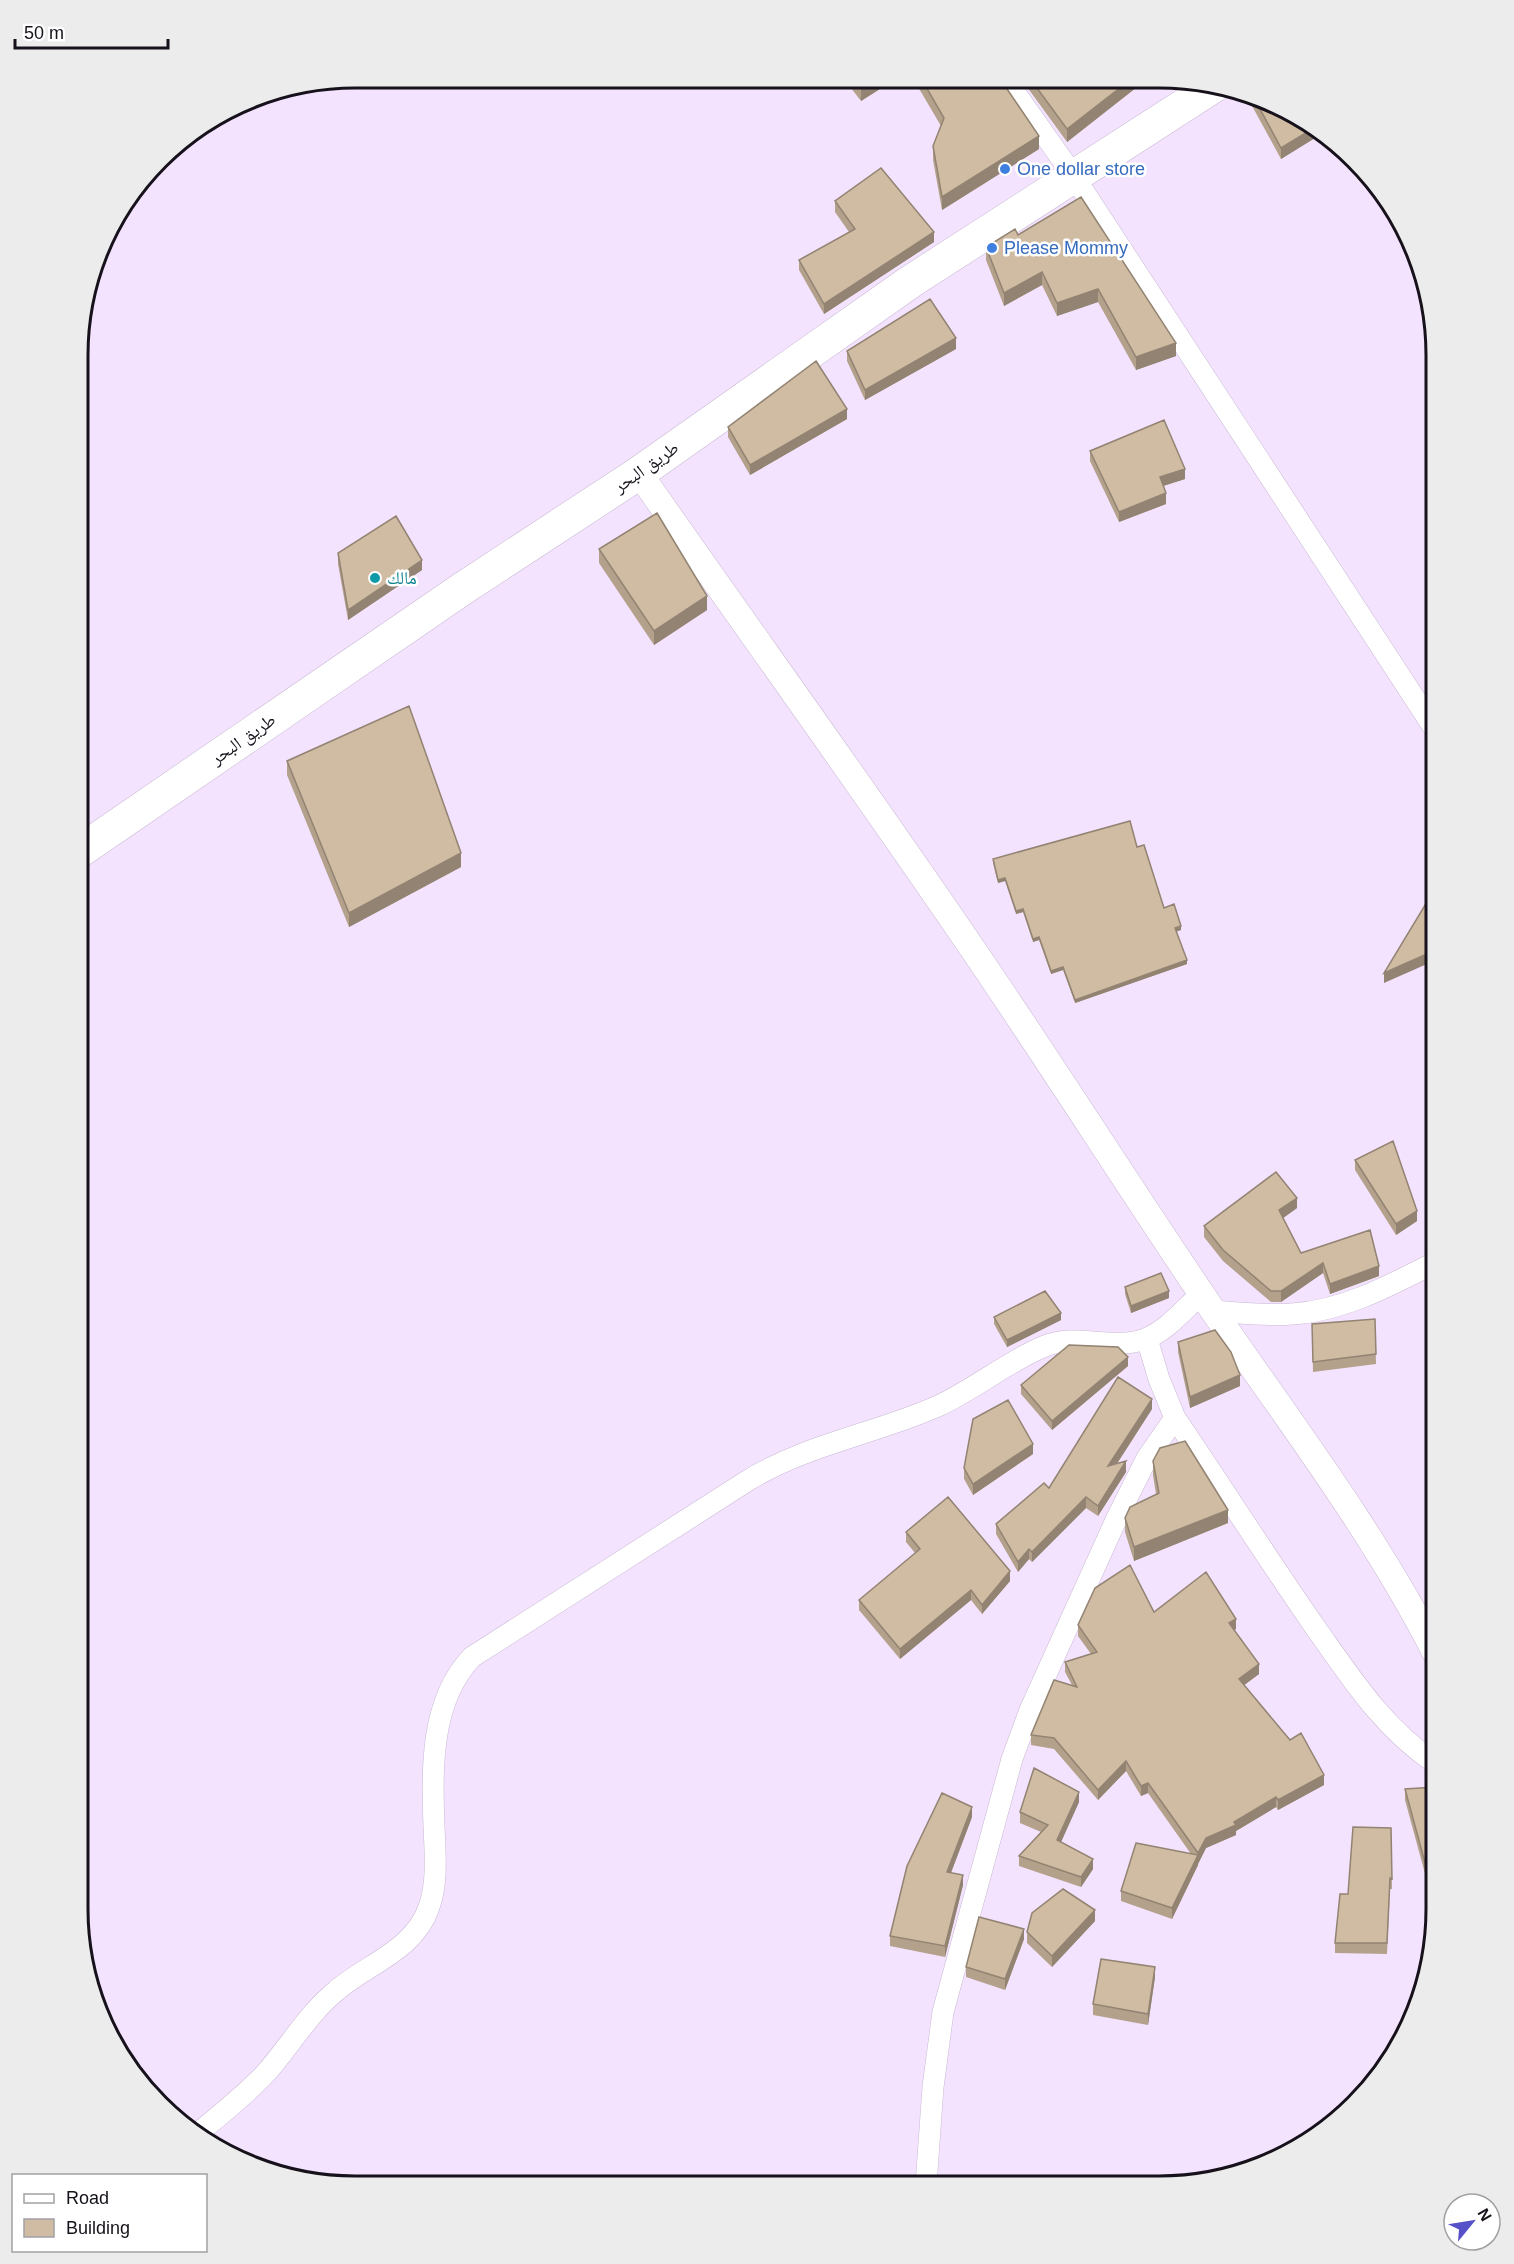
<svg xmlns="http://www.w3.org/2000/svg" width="1514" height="2264" font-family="Helvetica,'Noto Naskh Arabic',sans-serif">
<rect width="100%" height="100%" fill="#f4e3fe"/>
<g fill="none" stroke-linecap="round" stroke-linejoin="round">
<!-- minor casing -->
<g stroke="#c9b9d3" stroke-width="22">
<path id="minor" d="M1006,80L1073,175L1436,731
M1213,1311C1239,1313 1266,1316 1292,1314C1343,1311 1391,1285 1436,1262
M1175,1418C1222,1487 1267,1558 1315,1627C1352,1679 1382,1727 1435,1763
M197,2134C220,2115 244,2096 265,2074C289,2047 308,2014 336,1991C367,1964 415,1950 429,1907C438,1882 435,1852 434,1826C432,1769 430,1701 472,1657L747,1481C807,1444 875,1434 938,1406C975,1389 1008,1361 1045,1346C1078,1333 1113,1351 1145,1339C1167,1331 1184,1309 1201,1294
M926,2185L933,2087L943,2012L1012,1759L1030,1710L1116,1520L1147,1458L1175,1418L1159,1379L1147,1339"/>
</g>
<!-- tertiary casing -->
<g stroke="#c9b9d3" stroke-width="27">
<path id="tertiary" d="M639,473C750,632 863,788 972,948C1050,1062 1124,1179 1201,1293C1281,1411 1370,1525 1435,1652"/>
</g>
<!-- primary casing -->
<g stroke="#c9b9d3" stroke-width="34">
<path id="primary" d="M80,851L462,589L639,473L910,282L1214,86"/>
</g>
<!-- minor -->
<use href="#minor" stroke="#fff" stroke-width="21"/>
<!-- tertiary -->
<use href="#tertiary" stroke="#fff" stroke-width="26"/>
<!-- primary -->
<use href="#primary" stroke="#fff" stroke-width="33"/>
</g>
<!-- wall -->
<path fill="#b3a18c" d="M844,79L894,80L861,101Z
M914,80H1001L1039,149L942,210L933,160V146L941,126Z
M1022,80H1138L1137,81V87L1067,142Z
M1251,96L1264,99L1323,133L1281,159L1251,104Z
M1081,197L1176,356L1136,370L1098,302L1057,316L1042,285L1004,306L986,260V247L1018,235Z
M835,201L934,242L824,314L799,270V260L849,232L835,212Z
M956,349L865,400L847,361V351Z
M847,419L750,475L728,437V427Z
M1090,451L1185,479L1163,486L1166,504L1119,522L1090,461Z
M599,549L707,610L654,645L599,563Z
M338,553L422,570L348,620L338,564Z
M287,761L461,867L349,927L287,775Z
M1137,847L1164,908L1181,930L1176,931L1187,964L1075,1003L1063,970L1051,974L1039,940L1033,942L1023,912L1016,914L1005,881L998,883L993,863V859Z
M1355,1160L1417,1221L1396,1235L1355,1170Z
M1297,1208L1283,1218L1301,1253L1379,1276L1330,1294L1323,1273L1281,1302H1271L1223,1261L1204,1237V1226Z
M1125,1287L1169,1298L1131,1313L1125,1294Z
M994,1317L1061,1320L1007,1347L994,1324Z
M1375,1319L1376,1364L1313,1372L1312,1324Z
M1178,1342L1240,1386L1190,1408L1178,1352Z
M1128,1366L1052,1430L1021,1394V1385Z
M1152,1409L1117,1464L1126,1472L1098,1516L1086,1508L1032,1562L1029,1559L1018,1572L996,1534V1524L1049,1488Z
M1033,1454L973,1495L964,1479V1468Z
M1153,1461L1228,1523L1134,1561L1125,1532V1518L1156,1494L1153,1475Z
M906,1532L1010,1581L982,1614L971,1600L900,1659L859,1610V1600L915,1553L906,1542Z
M1154,1612L1236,1629L1234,1630L1259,1674L1244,1685L1324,1785L1278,1810L1276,1807L1236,1831V1835L1206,1848L1198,1864V1862V1865L1172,1919L1121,1901V1891L1191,1854L1148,1793L1141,1796L1126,1771L1098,1800L1054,1749L1031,1745V1735L1072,1685L1065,1672V1662L1091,1654L1078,1636V1625Z
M1435,1787V1927L1431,1944L1426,1903V1892H1430L1405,1800V1789Z
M1079,1802L1061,1842L1093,1869L1081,1887L1019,1866V1856L1041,1832L1020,1823V1812Z
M972,1817L951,1873L963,1885L945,1957L890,1946V1936Z
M1391,1828L1392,1889H1390L1387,1954L1335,1953V1943L1348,1894Z
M1095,1921L1052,1967L1027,1943V1932Z
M1024,1939L1005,1990L966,1977V1967Z
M1155,1977L1148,2025L1093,2015V2004Z"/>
<!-- shaded-wall -->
<path fill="#928372" d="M873,80H894L861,101V87Z
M1130,80H1138L1137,81V87L1067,142V129Z
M1314,128L1323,133L1281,159V148Z
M1039,136V149L942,210V197Z
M934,232V242L824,314V304Z
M1042,272V285L1004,306V293Z
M1098,289V302L1057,316V303Z
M956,338V349L865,400V390Z
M1176,343V356L1136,370V357Z
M847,409V419L750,475V465Z
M1185,469V479L1160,487V477Z
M1166,493V504L1119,522V512Z
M422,560V570L348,620V610Z
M707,596V610L654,645V631Z
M461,853V867L349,927V913Z
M1005,878V881L998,883V880Z
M1023,909V912L1016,914V911Z
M1181,926V930L1175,932V928Z
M1039,937V940L1033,942V939Z
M1436,950V960L1384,983V973Z
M1187,960V964L1075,1003V1000Z
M1063,967V970L1051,974V971Z
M1297,1198V1208L1279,1221V1210Z
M1417,1211V1221L1396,1235V1224Z
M1323,1263V1273L1281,1302V1291Z
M1379,1266V1276L1330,1294V1284Z
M1169,1291V1298L1131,1313V1306Z
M1061,1313V1320L1007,1347V1340Z
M1128,1357V1366L1052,1430V1421Z
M1240,1375V1386L1190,1408V1397Z
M1152,1399V1409L1108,1477V1466Z
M1033,1444V1454L973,1495V1484Z
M1126,1461V1472L1098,1516V1506Z
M1086,1497V1508L1032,1562V1552Z
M1228,1510V1523L1134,1561V1547Z
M1029,1549V1559L1018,1572V1562Z
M1010,1571V1581L982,1614V1605Z
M971,1590V1600L900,1659V1649Z
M1236,1619V1629L1229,1633V1623Z
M1259,1664V1674L1239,1689V1679Z
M1126,1761V1771L1098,1800V1790Z
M1324,1775V1785L1278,1810V1800Z
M1148,1783V1793L1141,1796V1786Z
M1079,1792V1802L1057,1851V1840Z
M1276,1797V1807L1236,1831V1835L1206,1848L1198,1864V1853L1206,1838Z
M972,1807V1817L947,1883V1872Z
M1198,1855V1865L1172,1919V1908Z
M1093,1859V1869L1081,1887V1877Z
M963,1875V1885L945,1957V1946Z
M1095,1910V1921L1052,1967V1956Z
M1024,1929V1939L1005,1990V1979Z
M1155,1967V1977L1148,2025V2014Z"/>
<!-- building -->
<path fill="#d0bba3" stroke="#928372" stroke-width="1.5" d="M854,79L873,80L861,87Z
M922,80H1001L1039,136L942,197L933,146L944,118Z
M1031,80H1130L1067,129Z
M1253,96L1264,99L1314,128L1281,148Z
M881,168L934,232L824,304L799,260L855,229L835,201Z
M1081,197L1176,343L1136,357L1098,289L1057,303L1042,272L1004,293L986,247L1015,229L1018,235Z
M930,299L956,338L865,390L847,351Z
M816,361L847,409L750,465L728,427Z
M1164,420L1185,469L1160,477L1166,493L1119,512L1090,451Z
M657,513L707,596L654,631L599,549Z
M396,516L422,560L348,610L338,553Z
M409,706L461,853L349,913L287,761Z
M1130,821L1137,847L1144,845L1164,908L1174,904L1181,926L1175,928L1187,960L1075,1000L1063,967L1051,971L1039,937L1033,939L1023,909L1016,911L1005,878L998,880L993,859Z
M1436,887V950L1384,973Z
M1393,1141L1417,1211L1396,1224L1355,1160Z
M1276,1172L1297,1198L1279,1210L1301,1253L1370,1230L1379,1266L1330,1284L1323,1263L1281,1291H1271L1223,1250L1204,1226Z
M1161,1273L1169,1291L1131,1306L1125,1287Z
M1045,1291L1061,1313L1007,1340L994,1317Z
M1375,1319L1376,1354L1313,1362L1312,1324Z
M1215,1330L1231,1352L1240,1375L1190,1397L1178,1342Z
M1069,1345L1118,1347L1128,1357L1052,1421L1021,1385Z
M1118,1377L1152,1399L1108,1466L1126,1461L1098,1506L1086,1497L1032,1552L1029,1549L1018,1562L996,1524L1044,1483L1049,1488Z
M1008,1400L1033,1444L973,1484L964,1468L973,1419Z
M1185,1441L1228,1510L1134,1547L1125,1518L1130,1507L1159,1493L1153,1461L1160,1448Z
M948,1497L1010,1571L982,1605L971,1590L900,1649L859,1600L920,1549L906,1532Z
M1130,1565L1154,1612L1206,1572L1236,1619L1229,1623L1259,1664L1239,1679L1290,1740L1301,1733L1324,1775L1278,1800L1276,1797L1234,1822L1236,1825L1206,1838L1198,1853L1148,1783L1141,1786L1126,1761L1098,1790L1054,1738L1031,1735L1054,1680L1077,1687L1065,1662L1097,1652L1078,1625L1095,1588Z
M1034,1768L1079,1792L1057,1840L1093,1859L1081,1877L1019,1856L1048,1825L1020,1812Z
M1435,1787V1927L1432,1941L1426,1892H1433L1405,1789Z
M942,1793L972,1807L947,1872L963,1875L945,1946L890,1936L907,1866Z
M1353,1827L1391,1828L1392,1879L1390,1878L1387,1943H1335L1340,1894H1348Z
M1136,1843L1198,1855L1172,1908L1121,1891Z
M1063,1889L1095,1910L1052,1956L1027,1932L1032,1913Z
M979,1917L1024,1929L1005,1979L966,1967Z
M1101,1959L1155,1967L1148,2014L1093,2004Z"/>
<!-- markers -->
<g fill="#3f7fe0" stroke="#fff" stroke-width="2">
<circle cx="1005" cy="169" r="6"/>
<circle cx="992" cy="248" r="6"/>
</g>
<circle fill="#0f9aa8" stroke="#fff" stroke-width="2" cx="375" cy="578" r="6"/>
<g text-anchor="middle" stroke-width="5" stroke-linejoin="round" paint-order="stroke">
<!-- shop labels -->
<g font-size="18" fill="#366cbe" stroke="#fff" text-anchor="start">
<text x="1017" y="175">One dollar store</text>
<text x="1004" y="254">Please Mommy</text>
</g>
<!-- street labels -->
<g font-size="18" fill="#16111a" stroke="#fff">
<text transform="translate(646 467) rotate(-35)" y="6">طريق البحر</text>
<text transform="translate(243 739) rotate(-35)" y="6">طريق البحر</text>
</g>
<!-- culture labels -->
<g font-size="18" fill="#0d838f" stroke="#fff" text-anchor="start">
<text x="387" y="584">مالك</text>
</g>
</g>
<!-- crop -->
<path d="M0 0H1514V2264H0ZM355 88H1159A267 267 0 0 1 1426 355V1909A267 267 0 0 1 1159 2176H355A267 267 0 0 1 88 1909V355A267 267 0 0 1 355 88Z" fill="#ececed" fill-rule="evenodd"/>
<path fill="none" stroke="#16111a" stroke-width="3" d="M355 88H1159A267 267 0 0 1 1426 355V1909A267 267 0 0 1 1159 2176H355A267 267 0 0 1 88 1909V355A267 267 0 0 1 355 88Z"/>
<!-- legend -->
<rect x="12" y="2174" width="195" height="78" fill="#ffffff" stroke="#a2a0a3" stroke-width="1.5"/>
<rect x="24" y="2194" width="30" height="9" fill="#ffffff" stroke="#a2a0a3" stroke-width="1.5"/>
<text x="66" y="2204" font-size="18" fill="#16111a">Road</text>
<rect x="24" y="2219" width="30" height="18" fill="#d0bba3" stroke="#a2a0a3" stroke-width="1.5"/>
<text x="66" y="2234" font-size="18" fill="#16111a">Building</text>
<!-- north arrow -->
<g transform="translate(1472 2222) rotate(60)"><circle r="28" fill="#ffffff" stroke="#a2a0a3" stroke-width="1.5"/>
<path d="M0-4.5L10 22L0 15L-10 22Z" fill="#5751c9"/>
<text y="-9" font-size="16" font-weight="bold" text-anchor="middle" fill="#16111a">N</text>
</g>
<!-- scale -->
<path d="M15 39v9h153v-9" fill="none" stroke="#16111a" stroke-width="3"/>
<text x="24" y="39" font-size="18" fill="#16111a" stroke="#ffffff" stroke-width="4.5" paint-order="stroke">50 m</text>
</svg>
